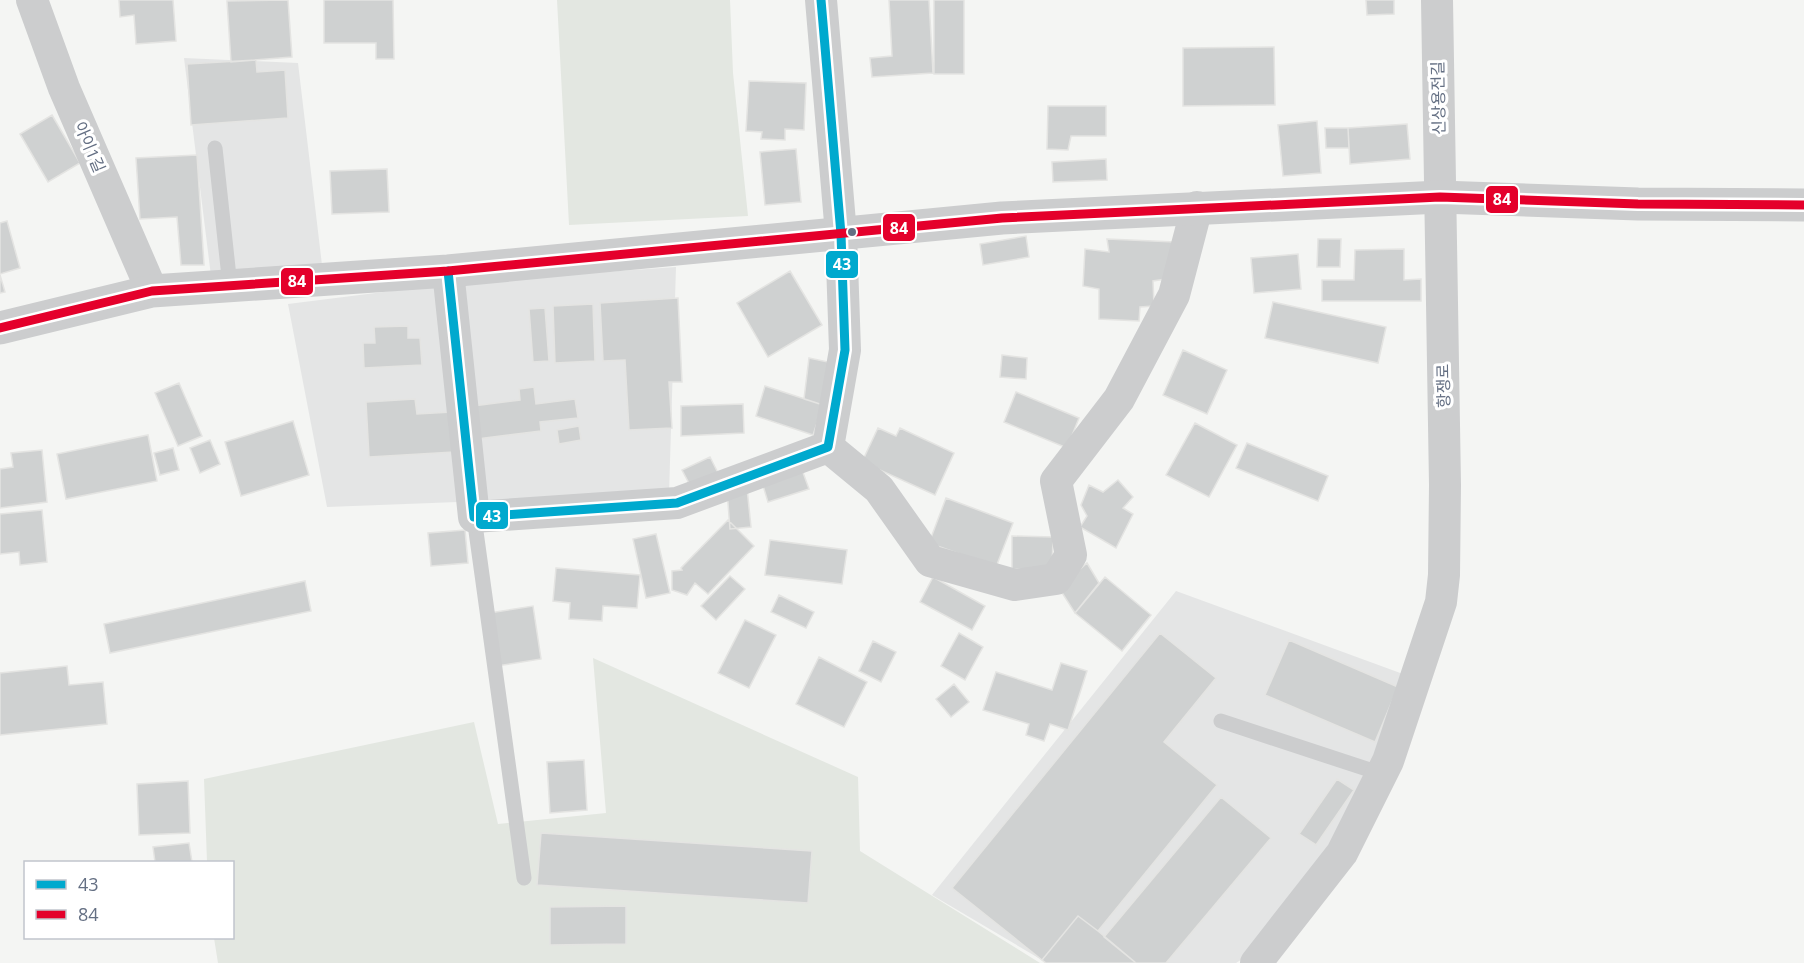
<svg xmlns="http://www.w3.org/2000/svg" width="1804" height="963" font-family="'Open Sans','Noto Sans KR',sans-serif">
<rect width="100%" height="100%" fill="#f4f5f3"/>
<!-- built -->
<path fill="#e4e5e5" d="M184,58L298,63L322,265L211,276Z
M676,267L669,494L327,507L288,304L463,282Z
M1176,591L1403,674L1378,757L1343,825L1253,952L1236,963H1047L932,895Z"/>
<!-- green -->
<path fill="#e3e7e1" d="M557,0H730L733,73L748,216L569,225Z
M593,658L858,777L860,851L1040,963H218L214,938H232V862H207L204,779L474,722L498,824L606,813Z"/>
<!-- building -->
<path fill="#cfd1d1" stroke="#e4e4e2" stroke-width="1.5" d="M119,0H173L176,41L136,44L134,15L120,17Z
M288,0L292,57L231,62L227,1Z
M324,0H393L394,59H376V43H324Z
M889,0H929L933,73L872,77L870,58L892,56Z
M934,0H964V74H934Z
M1366,0H1394V14L1367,15Z
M1274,47L1275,105L1183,106V48Z
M256,60L257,72L285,70L288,118L191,125L187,64Z
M749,81L806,83L804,130L785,129V140L761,139L762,132L746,131Z
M1048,106H1106V136H1071L1068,150L1047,149Z
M52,115L80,163L48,182L20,134Z
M1317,121L1321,173L1283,176L1278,125Z
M1407,124L1410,159L1350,164L1348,128Z
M1325,128H1348L1349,148H1326Z
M796,149L801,202L765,205L760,152Z
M197,155L204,265H181L177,217L140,219L136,158Z
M1106,159L1107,180L1053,182L1052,162Z
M387,169L389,212L332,214L330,171Z
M7,221L20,268L0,274V223Z
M1026,236L1029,257L983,265L980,244Z
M1107,239L1175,242L1166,279L1153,281L1154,306L1140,307L1139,321L1099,319V289L1083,286L1085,249L1109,252Z
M1318,239H1341L1340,267H1317Z
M1404,249V280L1421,279V301H1322V280H1354L1355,250Z
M1298,254L1301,289L1254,293L1251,258Z
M790,271L822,325L768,357L737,303Z
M0,275L5,292L0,293Z
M678,298L682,382H669L672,428L629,430L625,360L603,361L600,303Z
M1273,302L1386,327L1378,363L1265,338Z
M593,304L595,361L555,363L553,306Z
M545,308L549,361L533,362L529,309Z
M408,326V338H420L422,365L364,368L363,343H375L374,327Z
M1183,350L1227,370L1207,414L1163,395Z
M1002,355L1027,358L1026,379L1000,377Z
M809,358L828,362L823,405L804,399Z
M179,383L202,436L178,446L155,393Z
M765,386L823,405L813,435L756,416Z
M534,387L536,404L575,399L578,418L540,422L541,431L477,439L473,406L520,400L519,389Z
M1016,392L1079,418L1067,448L1004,422Z
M415,399L417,414L452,412L454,452L369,457L366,402Z
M743,404L744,433L681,436V406Z
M293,421L309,475L241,496L225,442Z
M1195,423L1237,445L1209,497L1166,475Z
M579,426L581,440L559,444L557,430Z
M878,428L896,436L900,428L954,453L935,495L862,462Z
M148,435L157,481L66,499L57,454Z
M210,440L220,464L200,473L190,448Z
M1247,443L1328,476L1318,501L1236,468Z
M173,448L179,470L160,475L154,453Z
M42,450L47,502L0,508V469L13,467L11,453Z
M710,457L718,473L691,487L682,470Z
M801,467L809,489L768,502L761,479Z
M1118,480L1133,497L1123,508L1133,514L1116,548L1080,527L1087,516L1081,505L1089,485L1103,492Z
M747,488L751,527L730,529L727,490Z
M946,498L1013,523L996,567L929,543Z
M42,510L47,562L20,565L19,552L0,554V514Z
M728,520L754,546L708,594L695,583L687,595L672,590V571L682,570L681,568Z
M465,530L468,563L431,566L428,533Z
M656,534L670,593L646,598L633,539Z
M1012,536L1053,537L1052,570L1012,569Z
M770,540L847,550L842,584L765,575Z
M1087,563L1099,583L1075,613L1059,588Z
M556,568L640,575L637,608L603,606L602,621L569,619L570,603L553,601Z
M730,576L745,589L716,620L701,606Z
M933,577L985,606L972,630L920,602Z
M1105,577L1151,615L1122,651L1075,613Z
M305,581L311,611L110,653L104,624Z
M779,595L814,612L806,628L771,612Z
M533,606L541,659L497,666L489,613Z
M745,620L776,635L749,688L718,673Z
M959,633L983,647L965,680L941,666Z
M1160,633L1216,678L1164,742L1217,785L1098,931L1078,916L1042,960L952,888Z
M1289,640L1398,687L1375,742L1265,695Z
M873,641L896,652L881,682L859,671Z
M819,657L867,682L844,727L796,704Z
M1061,663L1087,671L1068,730L1050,724L1044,741L1026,735L1029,724L983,710L996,672L1052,690Z
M67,666L69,685L103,682L107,724L0,735V673Z
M954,684L969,702L951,717L936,699Z
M584,760L587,810L550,813L547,762Z
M1337,779L1354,790L1316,845L1299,834Z
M188,781L190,833L139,835L137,784Z
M1221,797L1271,838L1166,963H1136L1104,937Z
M541,833L812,851L808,903L537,885Z
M189,843L192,862H155L153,847Z
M626,906V944L550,945V907Z
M1078,916L1098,931L1136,963H1046L1042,960Z"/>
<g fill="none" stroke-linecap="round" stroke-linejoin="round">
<!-- service -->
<path stroke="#cccdce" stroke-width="15" d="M215,148L230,286
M474,517L524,878
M1221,721L1382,774"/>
<!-- minor -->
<path stroke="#cccdce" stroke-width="32" d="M32,0L64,88L152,291
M448,271L474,517L677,503L828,447L845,350L841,234L821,0
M828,447L879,489L930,561L1015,585L1056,579L1071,555L1056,481L1119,399L1174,295L1197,207
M1256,963L1342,853L1388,761L1441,602L1444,575L1445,485L1437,0"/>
<!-- tertiary -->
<path stroke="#cccdce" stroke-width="33" d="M0,328L152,291L448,271L1002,218L1440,197L1638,204L1804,205"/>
<!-- bus-1 casing -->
<g stroke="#fff" stroke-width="14">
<path id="bus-1" d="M448,271L474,517L677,503L828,447L845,350L841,234L821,0"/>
</g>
<!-- bus-2 casing -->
<g stroke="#fff" stroke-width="14">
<path id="bus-2" d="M0,328L152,291L448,271L1002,218L1440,197L1638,204L1804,205"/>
</g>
<!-- bus-1 -->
<use href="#bus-1" stroke="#00a9ce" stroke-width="9"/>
<!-- bus-2 -->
<use href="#bus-2" stroke="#e4002b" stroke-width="9"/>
</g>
<!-- markers -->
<circle fill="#646f83" stroke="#fff" stroke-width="2" cx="852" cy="232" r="5"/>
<g text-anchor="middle" stroke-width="6" stroke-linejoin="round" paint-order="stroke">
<!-- street labels -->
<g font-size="16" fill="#646f83" stroke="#fff">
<text transform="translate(1438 98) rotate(-91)" y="6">신상용전길</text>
<text transform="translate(90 147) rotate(67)" y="6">아이1길</text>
<text transform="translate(1443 386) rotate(-91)" y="6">항쟁로</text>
</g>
</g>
<g stroke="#fff" stroke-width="2">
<rect x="1485" y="185" width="34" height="29" rx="6" fill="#e4002b"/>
<rect x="882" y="213" width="34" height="29" rx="6" fill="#e4002b"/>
<rect x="825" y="250" width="34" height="29" rx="6" fill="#00a9ce"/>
<rect x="280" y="267" width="34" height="29" rx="6" fill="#e4002b"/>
<rect x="475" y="501" width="34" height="29" rx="6" fill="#00a9ce"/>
</g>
<g font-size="16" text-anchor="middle" font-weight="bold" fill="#fff">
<text x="1502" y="205">84</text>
<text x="899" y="234">84</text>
<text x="842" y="270">43</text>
<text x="297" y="287">84</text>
<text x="492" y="522">43</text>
</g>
<!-- legend -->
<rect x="24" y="861" width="210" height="78" fill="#ffffff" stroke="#c1c5cd" stroke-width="1.5"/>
<rect x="36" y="880" width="30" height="9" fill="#00a9ce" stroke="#c1c5cd" stroke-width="1.5"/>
<text x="78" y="891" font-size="18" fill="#646f83">43</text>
<rect x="36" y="910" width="30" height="9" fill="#e4002b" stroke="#c1c5cd" stroke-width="1.5"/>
<text x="78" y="921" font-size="18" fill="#646f83">84</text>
</svg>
